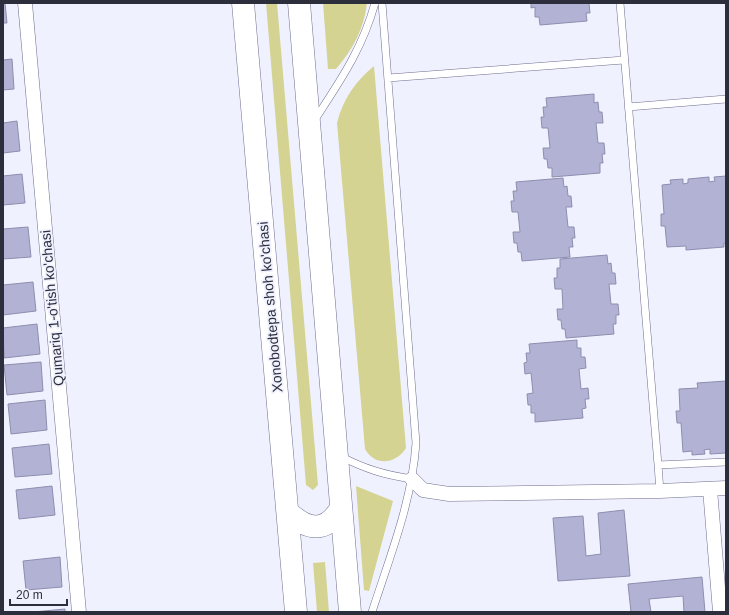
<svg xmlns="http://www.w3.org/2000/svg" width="729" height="615" font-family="Arial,sans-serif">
<rect width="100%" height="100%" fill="#f0f1ff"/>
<!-- green -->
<path fill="#d4d391" d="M266,3H277L318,485L313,490L306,485Z
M323,3H367C364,29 353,49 336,69H328Z
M374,66L406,448C396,464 375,467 365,449L337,123C343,99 355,82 374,66Z
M356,486L393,501L369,591L364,590Z
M325,562L329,612H317L313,563Z"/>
<!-- building -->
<path fill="#b2b3d4" stroke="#8d8eae" d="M3,3H5L7,23H3Z
M531,3H591H589L590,13H586L587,21L540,25L539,17H535V7L531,8Z
M12,59L14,89L3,90V60Z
M594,94V103L598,102L599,112H602L603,123H596L598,143H604L605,154H602L603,163H600V173L552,177V168H548L547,159H544L543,148H550L548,128H542L541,117H544L543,107H547L546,98Z
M17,121L20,151L3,153V123Z
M22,174L25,203L3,205V176Z
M726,176V243H724V247L686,250V246L667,247L665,226H661V214H664L662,185L671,184L670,180L683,179V184L688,183V179L709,177V182L715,181L714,177Z
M563,178L564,187L567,186L568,196H571L572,207H566L568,227H574L575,238H572L573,247H569L570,257L522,261L521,252H518L517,243H514L513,232H520L518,212H512L511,201H514L513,191H517L516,182Z
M28,227L31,257L3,259V229Z
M607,255L608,264L611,263L612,273H615L616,284H609L611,304H618L619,315H616V324H613L614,334L566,338L565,329H562L561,320H558L557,309H563L562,289H555L554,278H557V268H560V259Z
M33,282L36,311L3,315V285Z
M37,324L40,354L4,358L3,328Z
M577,340V348H581V357H585L586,368L579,369L581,389L588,388L589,399H585L586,408L582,409L583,418L535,422V413H531V405H528L527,394L533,393L531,373L525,374L524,363L527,362L526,353H530L529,344Z
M41,362L43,391L7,395L4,365Z
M726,381V453L710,454V449L704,450L705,454L692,455V451L683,452L681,423H677L676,411H680L679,389L698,388L697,383Z
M45,400L47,430L11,434L8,404Z
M49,444L52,474L15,477L12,448Z
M52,486L55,515L19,519L16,490Z
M624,510L630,576L558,581L553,518L583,516L586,556L601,554L598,513Z
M60,557L62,587L26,590L23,561Z
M702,577L705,612H684L683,596L649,599L651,612H631L628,584Z
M65,609V612H33Z"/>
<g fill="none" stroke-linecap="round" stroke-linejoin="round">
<!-- service casing -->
<g stroke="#6e6e8d" stroke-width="8">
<path id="service" d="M620,3L658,465
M388,78L624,60
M628,107L726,99
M314,121C340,81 362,50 375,3
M340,456C365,469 385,475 412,479
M660,491L658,465L726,462
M372,612C390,556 412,502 416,443L382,3"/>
</g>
<!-- minor casing -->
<g stroke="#6e6e8d" stroke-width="15">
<path id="minor" d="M25,3L79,612
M412,479L423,490L449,494L660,491L726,488
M710,489L720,612"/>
</g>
<!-- trunk casing -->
<g stroke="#6e6e8d" stroke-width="23">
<path id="trunk" d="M243,3L296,612
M299,3L350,612
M288,512C308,531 326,533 341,508"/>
</g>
<!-- service -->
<use href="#service" stroke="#fff" stroke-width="7"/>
<!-- minor -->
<use href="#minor" stroke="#fff" stroke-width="14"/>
<!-- trunk -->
<use href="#trunk" stroke="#fff" stroke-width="22"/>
</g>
<g text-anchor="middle" stroke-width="3.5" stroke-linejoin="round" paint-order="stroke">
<!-- street labels -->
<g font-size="14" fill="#2d2e3b" stroke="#f0f1ff">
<text transform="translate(270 307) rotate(-95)" y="5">Xonobodtepa shoh ko'chasi</text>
<text transform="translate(52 308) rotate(-95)" y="5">Qumariq 1-o'tish ko'chasi</text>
</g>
</g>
<!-- border -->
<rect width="729" height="615" fill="none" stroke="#2d2e3b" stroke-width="8"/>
<!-- scale -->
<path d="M10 599v6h57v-6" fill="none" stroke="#2d2e3b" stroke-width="2"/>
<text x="16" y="599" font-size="12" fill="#2d2e3b" stroke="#f0f1ff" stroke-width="3" paint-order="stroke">20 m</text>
</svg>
